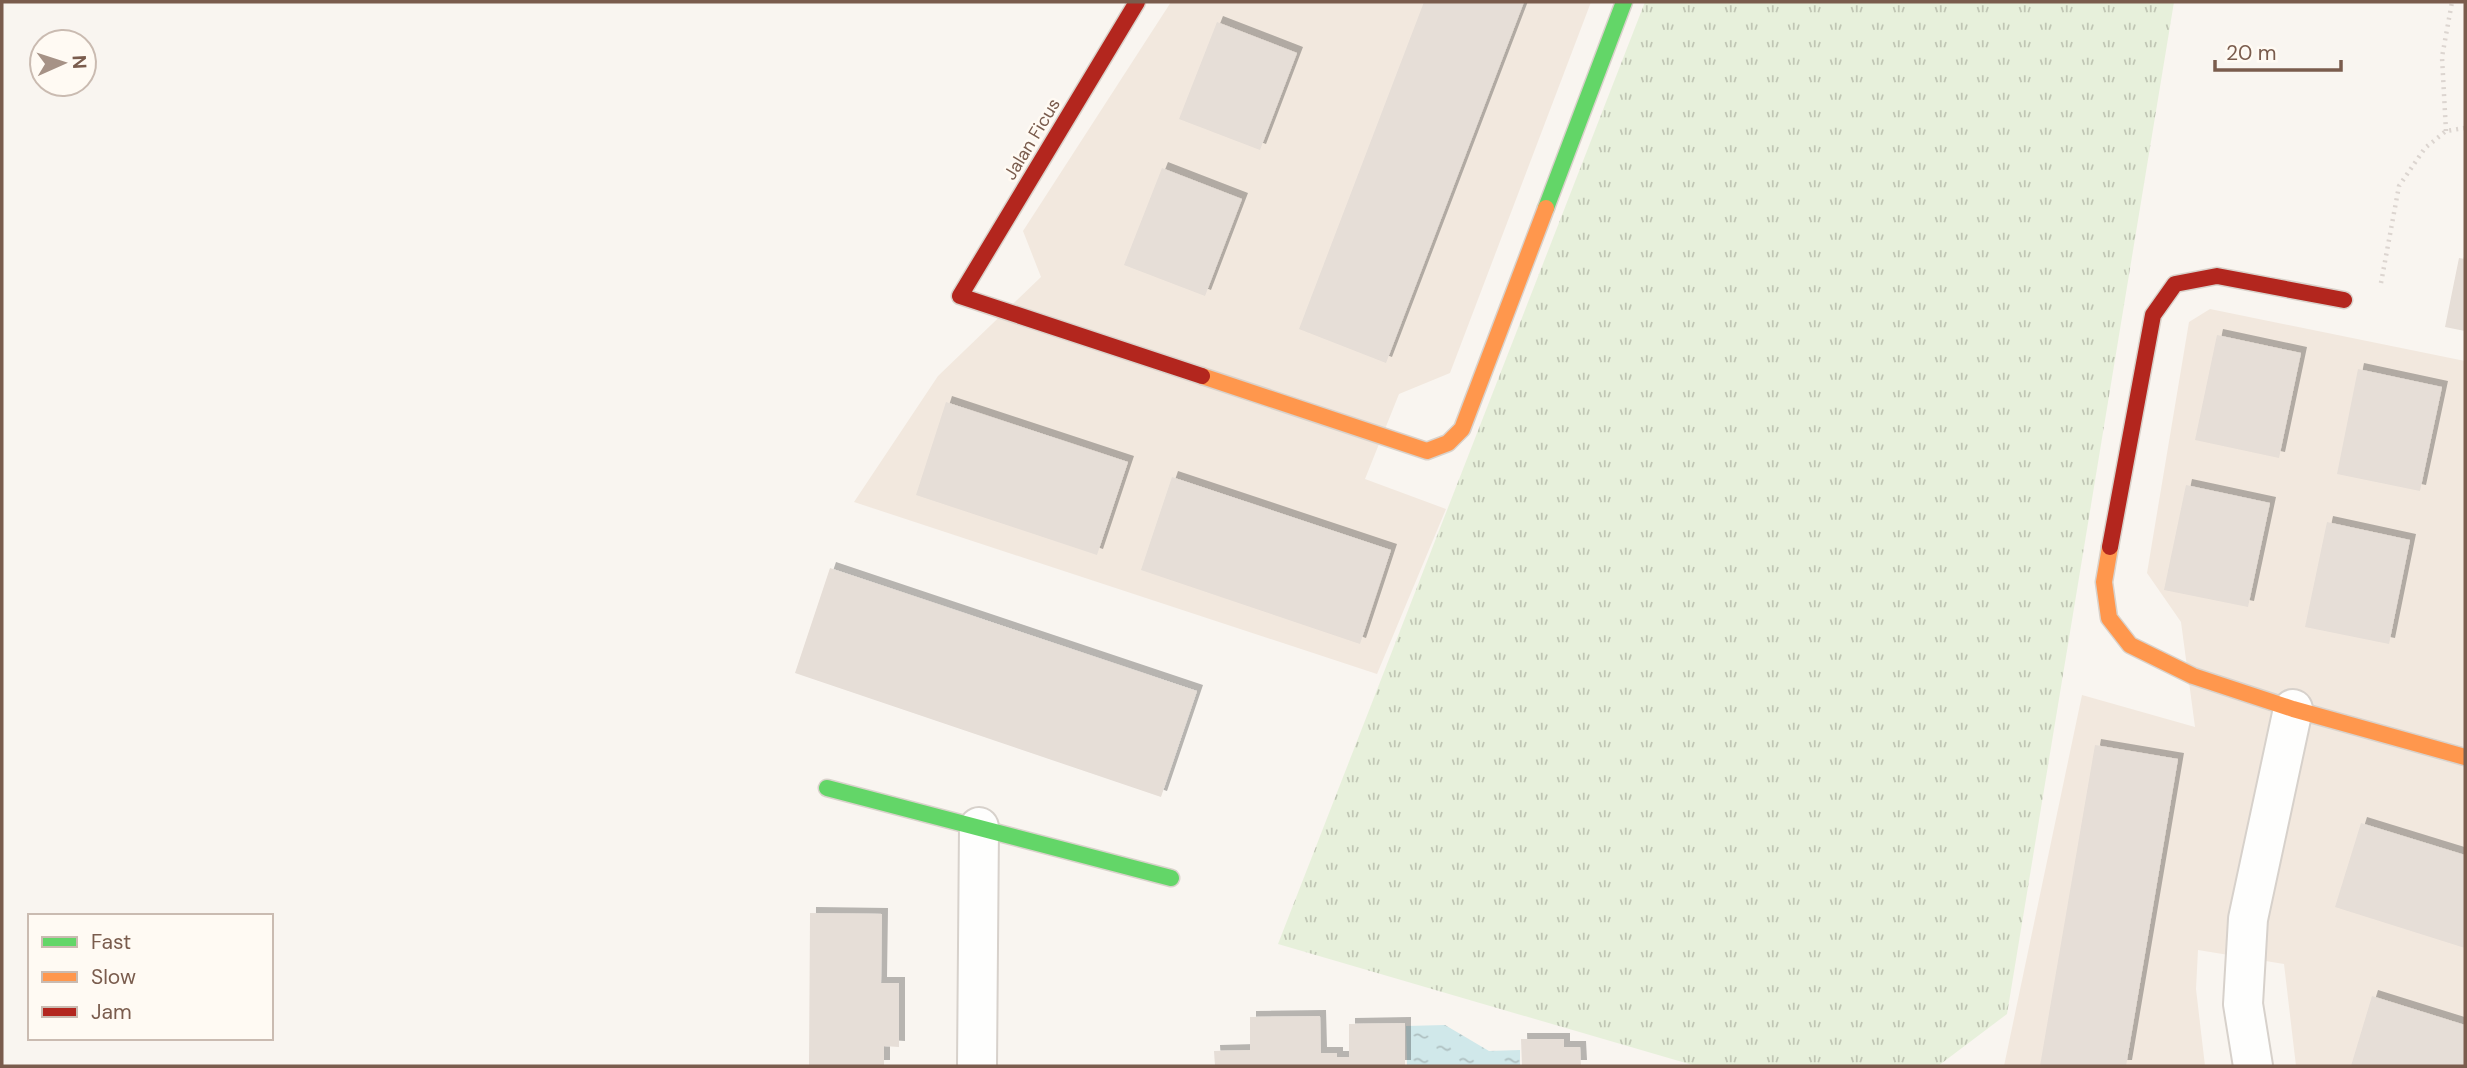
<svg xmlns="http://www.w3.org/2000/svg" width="2467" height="1068" font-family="'DM Sans',sans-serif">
<defs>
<pattern id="grass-tufts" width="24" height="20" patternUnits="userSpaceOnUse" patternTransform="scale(1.75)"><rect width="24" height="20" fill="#e7f0db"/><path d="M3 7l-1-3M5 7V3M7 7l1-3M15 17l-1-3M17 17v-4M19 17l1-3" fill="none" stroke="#c0c6b4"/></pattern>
<pattern id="water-ripples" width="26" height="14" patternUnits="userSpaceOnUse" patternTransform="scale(1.75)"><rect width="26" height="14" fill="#d0e8ea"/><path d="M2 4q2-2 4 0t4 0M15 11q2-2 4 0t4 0" fill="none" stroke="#aebfc0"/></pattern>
<filter id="shadow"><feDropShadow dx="6" dy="-6" stdDeviation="0" flood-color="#0004"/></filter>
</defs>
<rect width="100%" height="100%" fill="#f9f5f0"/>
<!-- residential -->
<path fill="#f2e8de" d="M1171,2H1591L1450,373L1399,394L1365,479L1446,509L1377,674L854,502L938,376L1041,277L1023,231Z
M2210,309L2465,361V1066H2296L2284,964L2198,950L2196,989L2205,1066H2004L2082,695L2195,727L2181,622L2147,573L2189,322Z"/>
<!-- grass -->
<path fill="url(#grass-tufts)" d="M1645,2H2174L2007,1014L1938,1066H1696L1278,944Z"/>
<!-- water -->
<path fill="url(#water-ripples)" d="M1445,1025L1489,1051L1520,1050V1066H1407L1406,1026Z"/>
<!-- building -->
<path fill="#e6ded7" filter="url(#shadow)" d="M1424,2H1524L1386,363L1299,329Z
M1217,22L1297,53L1260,150L1179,119Z
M1162,168L1242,199L1205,296L1124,265Z
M2459,258L2465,259V331L2445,327Z
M2217,335L2301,353L2279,458L2195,440Z
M2358,369L2442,387L2420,491L2337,474Z
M946,402L1128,462L1097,555L916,495Z
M1172,477L1391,550L1360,644L1141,570Z
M2186,485L2270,503L2248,607L2164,590Z
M2327,522L2410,540L2389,644L2305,627Z
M830,568L1197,691L1161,797L795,673Z
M2095,745L2178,759L2126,1066H2040Z
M2361,823L2465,855V948L2335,907Z
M810,913L882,914L881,983H899V1047L884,1046V1066H809Z
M2372,996L2465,1025V1066H2351Z
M1320,1016L1321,1053H1337V1057H1349V1024L1405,1023V1066H1215L1214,1051L1250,1050V1017Z
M1521,1039H1564V1047H1580L1581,1066H1522Z"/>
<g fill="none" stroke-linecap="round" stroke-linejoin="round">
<!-- street casing -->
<g stroke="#d7d1cb" stroke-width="42">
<path id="street" d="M977,1066L979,827
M2253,1066L2243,1004L2248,919L2293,709"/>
</g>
<!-- fast casing -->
<g stroke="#d9d2cb" stroke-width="19">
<path id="fast" d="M1546,208L1624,2
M827,788L1171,878"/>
</g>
<!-- slow casing -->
<g stroke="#d9d2cb" stroke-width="19">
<path id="slow" d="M1202,376L1427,451L1448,443L1462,429L1546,208
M2110,547L2104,582L2109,618L2130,645L2193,676L2293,709L2465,757"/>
</g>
<!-- jam casing -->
<g stroke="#d9d2cb" stroke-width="19">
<path id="jam" d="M1137,2L960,296L1202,376
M2110,547L2153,315L2175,284L2217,276L2344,300"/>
</g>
<!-- path -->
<path stroke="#dcd5d0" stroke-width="4.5" stroke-dasharray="2 5" stroke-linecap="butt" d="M2446,131L2442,57L2452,2
M2381,283L2399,186L2425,148L2446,131L2465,128"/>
<!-- street -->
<use href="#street" stroke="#fefefd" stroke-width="38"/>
<!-- fast -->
<use href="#fast" stroke="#63d668" stroke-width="16"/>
<!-- slow -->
<use href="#slow" stroke="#ff974d" stroke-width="16"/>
<!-- jam -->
<use href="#jam" stroke="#b3261e" stroke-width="16"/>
</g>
<g text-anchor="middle" stroke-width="5" stroke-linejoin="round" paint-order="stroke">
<!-- street labels -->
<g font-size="18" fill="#7a5c4d" stroke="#fffaf3">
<text transform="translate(1032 139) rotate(-59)" y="6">Jalan Ficus</text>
</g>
</g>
<!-- border -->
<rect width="2467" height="1068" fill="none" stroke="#7a5c4d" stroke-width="7"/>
<!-- legend -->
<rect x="28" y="914" width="245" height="126" fill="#fffaf3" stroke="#cabbb1" stroke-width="2"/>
<rect x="42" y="937" width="35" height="10" fill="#63d668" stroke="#cabbb1" stroke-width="2"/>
<text x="91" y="949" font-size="21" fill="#7a5c4d">Fast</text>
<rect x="42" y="972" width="35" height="10" fill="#ff974d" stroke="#cabbb1" stroke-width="2"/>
<text x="91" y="984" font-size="21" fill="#7a5c4d">Slow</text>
<rect x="42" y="1007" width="35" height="10" fill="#b3261e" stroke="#cabbb1" stroke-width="2"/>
<text x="91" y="1019" font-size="21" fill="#7a5c4d">Jam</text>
<!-- north arrow -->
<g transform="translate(63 63) rotate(87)"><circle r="33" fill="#fffaf3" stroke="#cabbb1" stroke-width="2"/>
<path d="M0-5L12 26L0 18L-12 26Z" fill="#a69286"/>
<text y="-10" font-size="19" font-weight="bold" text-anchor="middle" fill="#7a5c4d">N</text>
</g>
<!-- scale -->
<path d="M2215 60v10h126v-10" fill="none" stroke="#7a5c4d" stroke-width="3.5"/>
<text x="2226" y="60" font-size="21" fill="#7a5c4d" stroke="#fffaf3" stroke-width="5" paint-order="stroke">20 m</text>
</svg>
